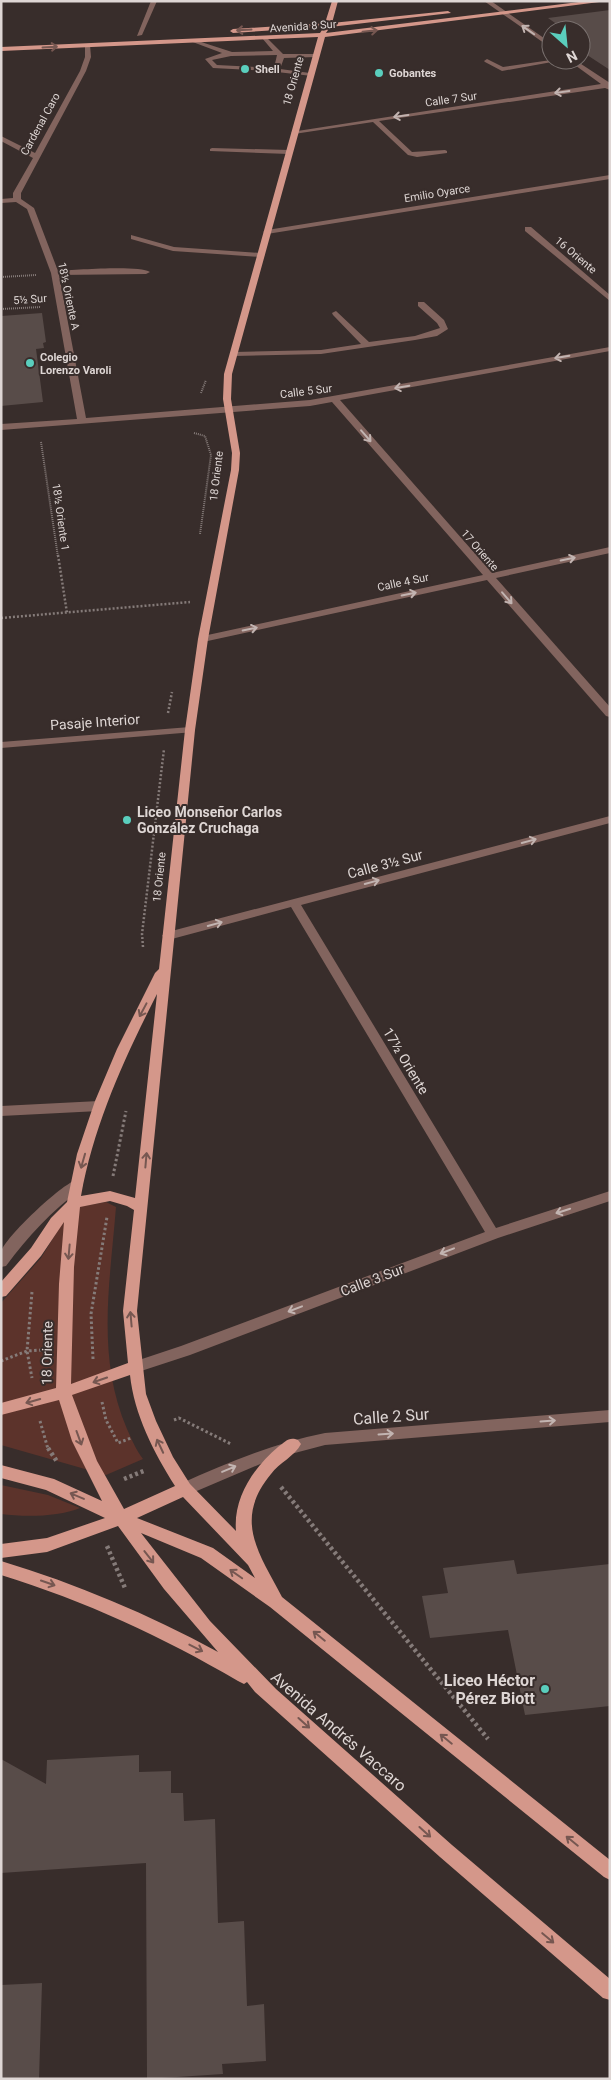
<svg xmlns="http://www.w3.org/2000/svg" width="611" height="2080" font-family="Roboto,sans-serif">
<rect width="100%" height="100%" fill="#382d2b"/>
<!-- green -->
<path fill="#5c332b" d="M106,1202L116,1207C110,1283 96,1357 127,1429C132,1440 136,1450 143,1459L106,1475L1,1445V1303L41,1258L69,1212L77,1207Z
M1,1485L48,1495L80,1508C59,1517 24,1517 1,1514Z"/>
<!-- building -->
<path fill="#584c49" d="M610,10V70L581,51V30H565L548,18Z
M42,313L46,342L43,343L44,348L36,349L43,402L1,406V316Z
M514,1560L517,1574L610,1564V1706L525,1715L508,1630L430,1638L422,1596L448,1593L443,1568Z
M139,1755V1772L171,1771V1793H183L184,1821L215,1819L218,1923L244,1921L247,2006L264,2004L266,2061L222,2064L223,2074L147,2079L146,1863L1,1873V1759L46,1784L47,1760Z
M42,1983L39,2079H1V1985Z"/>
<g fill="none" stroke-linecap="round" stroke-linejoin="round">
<!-- path-far3 -->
<path stroke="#857b79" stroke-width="2" stroke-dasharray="1 1" stroke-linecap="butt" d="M1,277L36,275
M1,309L41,307
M201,393L206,380
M194,433L205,436L211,455L200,534
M41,442L58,557"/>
<!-- path-far2 -->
<path stroke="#857b79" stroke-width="2.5" stroke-dasharray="2 2" stroke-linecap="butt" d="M58,555L67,613
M1,618L190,602
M168,713L172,692
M143,947L142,934L164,749"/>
<!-- path-far1 -->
<path stroke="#857b79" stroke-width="3" stroke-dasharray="2.5 2.5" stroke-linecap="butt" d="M113,1176L126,1111
M32,1292L27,1351L32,1378
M93,1359L91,1314L107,1217
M1,1361L27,1351L41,1350
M102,1402L106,1420L118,1443L131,1438
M174,1420L179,1418L231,1444
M40,1421L48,1449"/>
<!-- path -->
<path stroke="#857b79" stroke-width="4.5" stroke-dasharray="3 3" stroke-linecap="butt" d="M48,1448L58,1463
M124,1479L146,1470
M281,1487L488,1739
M107,1546L125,1588"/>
<!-- minor -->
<path fill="#82645e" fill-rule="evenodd" d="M151,1H157L142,35L137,36Z
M484,1H491L551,43V48Z
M265,36L283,54H318L316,57L284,58L280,69L310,73L313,75L312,76L268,71L213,68L205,59L222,53L190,41L195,40L232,52L273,51L262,38ZM277,55L274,68L217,65L212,60L231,56Z
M85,44L90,45L91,57L86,71L21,193V199L34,208L58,271C75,270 139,265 150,272L146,274L59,275L86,418L310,400L610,347V351L340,400L492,573L610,547V553L496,578L610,707V717L606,716L487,580L203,642L199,641L198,639L203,636L483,575L332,402L310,406L1,430V424L77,419L51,273L27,209L16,202L1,203V199L13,198V193L33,158L1,141V136L35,153L80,71L85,57Z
M487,59L503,67L551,60H563L502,71L485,62L484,61Z
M568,60H575L610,83V90L605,88L379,121L412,152L445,150L447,151V153L417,157L408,155L373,122L294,134L291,132L601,84Z
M212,148L289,150L292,152L289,154L210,151V149Z
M610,175V179L267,234L263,232L267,230Z
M525,227H531L610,295V301L525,231Z
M131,235L174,247L261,253L265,255L261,257L173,251L131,239Z
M418,302H424L444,320L448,329L437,336L415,340L321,354L234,356L230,354L234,352L321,350L361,344L333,315L332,313L336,311L369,342L415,336L440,328L437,323L418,306Z
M190,727L195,730L194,732L1,748V742Z
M610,816V823L301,905L496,1228L610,1191V1201L498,1238L190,1355L135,1373L130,1371L128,1367L130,1363L181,1346L485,1232L291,907L168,940L162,936L164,933Z
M99,1101L104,1103L105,1106L104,1109L99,1111L1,1116V1106Z
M76,1180L81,1181L83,1185L81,1189C52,1211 28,1236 6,1266L1,1267C1,1263 0,1256 1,1252C5,1237 62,1184 76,1180Z
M610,1410V1422L325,1445L272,1459L185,1496L180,1494L177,1489L180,1484C227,1463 274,1443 325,1433Z"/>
<!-- major -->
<path fill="#d4978a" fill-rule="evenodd" d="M332,1H338L332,23L448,11L451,13L330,27L326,33L587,1H607L325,37L232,374L231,399L240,453L239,470L208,639L195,730L137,1311L146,1394L156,1421L173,1457L190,1484L236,1531C233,1498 254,1467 278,1447C285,1442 289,1436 298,1440L301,1444C295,1456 279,1463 271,1474C233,1520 259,1553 282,1597L610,1860V1880L604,1877L270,1607L201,1558L141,1533L210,1621L276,1689L452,1845L610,1979V2000L603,1998L440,1857L255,1692L247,1682L244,1684L238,1681C163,1637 85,1601 1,1575V1561C77,1584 148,1614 218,1652L164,1589L118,1526L47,1552L1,1558V1544L47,1538L105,1518L46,1490L1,1478V1465L54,1479L102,1501L72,1441L59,1400L1,1415V1403L56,1388L59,1284L64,1222L41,1256L6,1296L1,1297V1282L31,1248L51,1218L67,1202L77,1154L95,1101L117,1049L155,973L159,969L185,730L198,639L231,470L232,453L223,399L224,374L318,37L1,51V47L320,33L324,27L233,33L230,31L233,29L325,23ZM157,994L135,1198L110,1191L81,1196C94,1124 124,1059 157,994ZM110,1201L127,1206L134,1210L123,1311L128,1363L71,1384L74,1267L80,1207ZM130,1375C134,1414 154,1453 175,1486L124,1509L97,1461L72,1395ZM183,1497L248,1565L255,1578L213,1548L137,1518Z"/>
</g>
<!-- one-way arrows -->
<defs><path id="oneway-shaft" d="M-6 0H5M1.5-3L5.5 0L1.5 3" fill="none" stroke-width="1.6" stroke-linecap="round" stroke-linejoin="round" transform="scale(1.25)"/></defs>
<g stroke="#765751">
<use href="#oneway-shaft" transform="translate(244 30) rotate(177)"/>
<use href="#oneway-shaft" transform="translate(370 31) rotate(-6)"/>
<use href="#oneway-shaft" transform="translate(50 47) rotate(-3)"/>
<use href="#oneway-shaft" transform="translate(143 1010) rotate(118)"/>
<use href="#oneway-shaft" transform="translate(146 1160) rotate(-85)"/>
<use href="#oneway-shaft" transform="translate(83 1161) rotate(106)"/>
<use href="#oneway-shaft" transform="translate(69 1252) rotate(95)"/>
<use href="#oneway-shaft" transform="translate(131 1319) rotate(-95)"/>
<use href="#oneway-shaft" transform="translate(100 1380) rotate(161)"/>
<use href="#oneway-shaft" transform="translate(33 1401) rotate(164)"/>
<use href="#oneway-shaft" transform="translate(79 1438) rotate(70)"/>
<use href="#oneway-shaft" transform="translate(160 1446) rotate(-115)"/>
<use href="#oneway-shaft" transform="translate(77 1496) rotate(-157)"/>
<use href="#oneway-shaft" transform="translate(149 1557) rotate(52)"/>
<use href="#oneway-shaft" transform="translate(236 1574) rotate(-145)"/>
<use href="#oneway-shaft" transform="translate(48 1583) rotate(19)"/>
<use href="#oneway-shaft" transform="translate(319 1636) rotate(-141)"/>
<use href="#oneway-shaft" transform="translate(196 1648) rotate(27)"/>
<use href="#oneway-shaft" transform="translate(304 1723) rotate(42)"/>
<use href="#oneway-shaft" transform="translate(446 1739) rotate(-141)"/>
<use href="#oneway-shaft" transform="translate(425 1832) rotate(42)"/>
<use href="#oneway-shaft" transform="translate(572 1841) rotate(-141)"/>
<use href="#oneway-shaft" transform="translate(548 1938) rotate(40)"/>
</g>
<g stroke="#c2b4b1">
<use href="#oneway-shaft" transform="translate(528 30) rotate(-145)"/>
<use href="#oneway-shaft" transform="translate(562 92) rotate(172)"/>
<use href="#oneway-shaft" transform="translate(401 116) rotate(172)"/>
<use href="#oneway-shaft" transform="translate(562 357) rotate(170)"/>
<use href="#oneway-shaft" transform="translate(402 387) rotate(170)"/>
<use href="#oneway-shaft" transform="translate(366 436) rotate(49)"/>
<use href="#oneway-shaft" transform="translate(568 559) rotate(-12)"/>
<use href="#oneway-shaft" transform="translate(409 594) rotate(-12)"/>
<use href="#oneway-shaft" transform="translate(507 598) rotate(49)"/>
<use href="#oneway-shaft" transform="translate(250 629) rotate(-12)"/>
<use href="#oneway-shaft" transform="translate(529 841) rotate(-15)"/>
<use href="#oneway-shaft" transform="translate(372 882) rotate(-15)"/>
<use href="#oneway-shaft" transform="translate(215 924) rotate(-15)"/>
<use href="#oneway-shaft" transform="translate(563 1211) rotate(162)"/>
<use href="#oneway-shaft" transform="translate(447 1251) rotate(159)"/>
<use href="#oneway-shaft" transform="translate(295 1309) rotate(159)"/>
<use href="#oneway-shaft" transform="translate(548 1421) rotate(-4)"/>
<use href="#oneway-shaft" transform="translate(386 1434) rotate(-4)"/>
<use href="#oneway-shaft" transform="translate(229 1469) rotate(-23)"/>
</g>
<!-- markers -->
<g fill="#5acebd" stroke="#382d2b" stroke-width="2">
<circle cx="245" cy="69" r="5"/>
<circle cx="379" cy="73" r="5"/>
<circle cx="30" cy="363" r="5"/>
<circle cx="127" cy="820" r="5"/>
<circle cx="545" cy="1689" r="5"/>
</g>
<g text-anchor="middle" stroke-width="4" stroke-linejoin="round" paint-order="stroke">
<!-- far-street labels -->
<g font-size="11" fill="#ded6d4" stroke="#382d2b">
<text transform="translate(303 26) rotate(-4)" y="4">Avenida 8 Sur</text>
<text transform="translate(293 81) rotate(-74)" y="4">18 Oriente</text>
<text transform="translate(451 99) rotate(-8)" y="4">Calle 7 Sur</text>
<text transform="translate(40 124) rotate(-61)" y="4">Cardenal Caro</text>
<text transform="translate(437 193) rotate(-9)" y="4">Emilio Oyarce</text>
<text transform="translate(576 255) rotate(40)" y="4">16 Oriente</text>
<text transform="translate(69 296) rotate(78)" y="4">18½ Oriente A</text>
<text transform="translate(30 299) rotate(-4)" y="4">5½ Sur</text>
<text transform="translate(306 391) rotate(-7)" y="4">Calle 5 Sur</text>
<text transform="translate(216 476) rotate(-83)" y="4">18 Oriente</text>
<text transform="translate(61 517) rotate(82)" y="4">18½ Oriente 1</text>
<text transform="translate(480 550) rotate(49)" y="4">17 Oriente</text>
<text transform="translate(403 582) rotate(-12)" y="4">Calle 4 Sur</text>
<text transform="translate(159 877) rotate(-84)" y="4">18 Oriente</text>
</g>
<!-- far-poi labels -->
<g font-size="11" font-weight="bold" fill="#ded6d4" stroke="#382d2b" text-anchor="start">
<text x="255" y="73">Shell</text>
<text x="389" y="77">Gobantes</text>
<text x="40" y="361">Colegio<tspan x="40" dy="13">Lorenzo Varoli</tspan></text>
</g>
<!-- street labels -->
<g font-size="14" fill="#ded6d4" stroke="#382d2b">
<text transform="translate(95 722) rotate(-4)" y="5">Pasaje Interior</text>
<text transform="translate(385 864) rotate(-15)" y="5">Calle 3½ Sur</text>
<text transform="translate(406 1061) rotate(59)" y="5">17½ Oriente</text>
<text transform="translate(372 1280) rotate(-21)" y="5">Calle 3 Sur</text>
<text transform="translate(47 1353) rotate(-89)" y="5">18 Oriente</text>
</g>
<!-- poi labels -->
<g font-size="14" font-weight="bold" fill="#ded6d4" stroke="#382d2b" text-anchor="start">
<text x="137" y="817">Liceo Monseñor Carlos<tspan x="137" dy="16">González Cruchaga</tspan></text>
</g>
<!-- near-street labels -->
<g font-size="16" fill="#ded6d4" stroke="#382d2b">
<text transform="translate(391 1416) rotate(-4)" y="6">Calle 2 Sur</text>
<text transform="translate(339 1731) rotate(41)" y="6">Avenida Andrés Vaccaro</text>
</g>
<!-- near-poi labels -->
<g font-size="16" font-weight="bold" fill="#ded6d4" stroke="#382d2b" text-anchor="end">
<text x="535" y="1686">Liceo Héctor<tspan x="535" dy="18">Pérez Biott</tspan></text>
</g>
</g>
<!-- border -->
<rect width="611" height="2080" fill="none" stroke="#ded6d4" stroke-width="5"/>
<!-- north arrow -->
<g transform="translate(566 45) rotate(153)"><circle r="24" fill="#382d2b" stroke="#7a716f"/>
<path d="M0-4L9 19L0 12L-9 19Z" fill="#5acebd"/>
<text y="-8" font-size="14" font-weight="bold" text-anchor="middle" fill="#ded6d4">N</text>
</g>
</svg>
